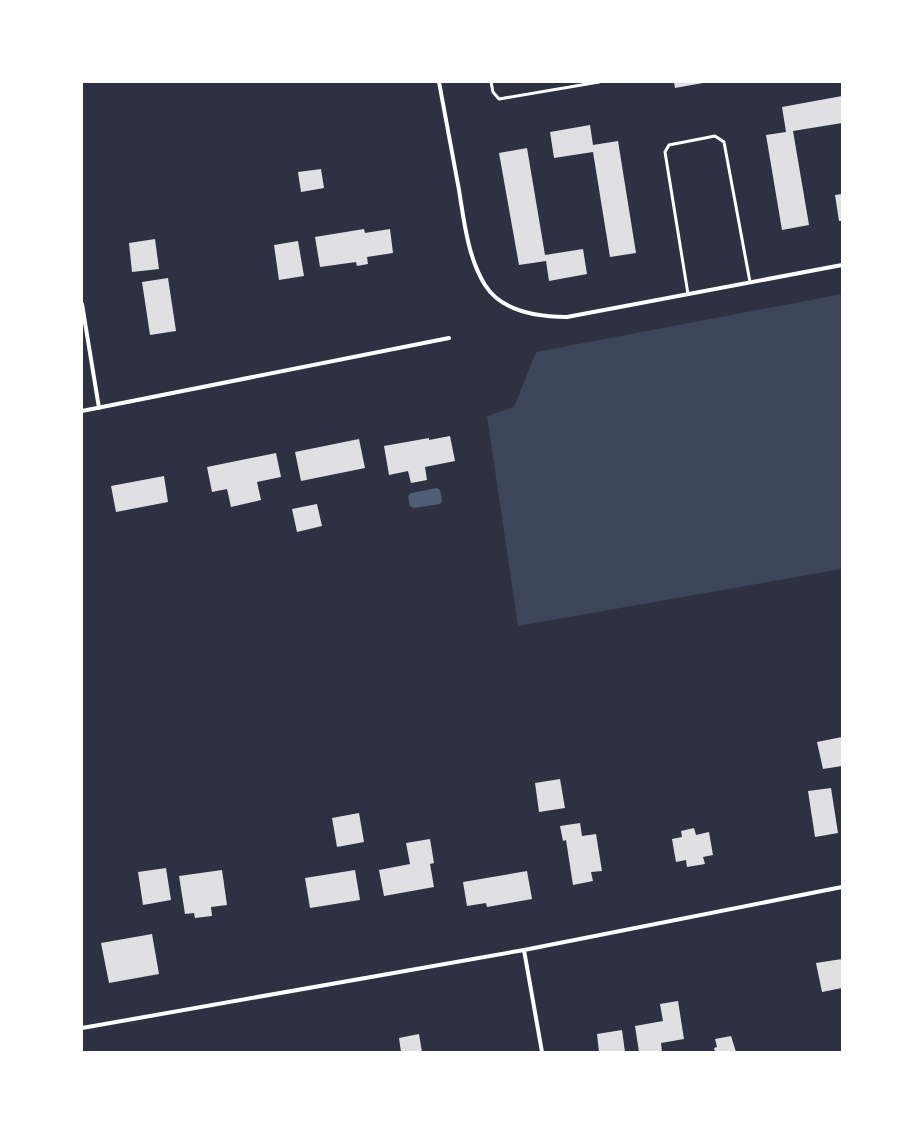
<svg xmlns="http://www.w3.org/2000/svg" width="924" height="1134" font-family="'Space Grotesk',sans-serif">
<rect width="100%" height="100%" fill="#2d3142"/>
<!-- green -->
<path fill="#3c4559" d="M842,294V569L518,626L487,416L514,407L536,352Z"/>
<!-- water -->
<path fill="#4f5d75" d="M437,488L440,490L442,501L440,504L414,508L410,506L408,496L411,493Z"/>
<!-- building -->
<path fill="#e0e0e3" d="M674,82H703V83L675,88Z
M842,96V123L793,131L809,225L782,230L766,135L786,132L782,107Z
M590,125L593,145L618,141L636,253L610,257L593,152L554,158L550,132Z
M527,148L545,255L583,249L587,274L549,281L546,261L519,265L499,153Z
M321,169L324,188L301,192L298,172Z
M842,194V221H839L835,195Z
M364,229L365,233L390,229L393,253L367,257L368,264L357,266L356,262L320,267L315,237Z
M155,239L159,269L132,272L129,243Z
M298,241L304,276L279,280L274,245Z
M168,278L176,331L150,335L142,282Z
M450,436L455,461L425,467L427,480L411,483L408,471L389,475L384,446L429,438V440Z
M359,439L365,468L301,481L295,452Z
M276,453L281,477L257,482L261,500L231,507L227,489L212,492L207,467Z
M164,476L168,502L116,512L111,486Z
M317,504L322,526L297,532L292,509Z
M842,737V766L823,769L817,742Z
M560,779L565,808L539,812L535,783Z
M831,788L838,833L815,837L808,791Z
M359,813L364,842L337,847L332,818Z
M580,823L582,836L596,834L602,871L591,872L593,881L573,885L566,840L563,841L560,826Z
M694,828L696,835L709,832L713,855L703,857L705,864L687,867L686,860L676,862L672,839L682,837L681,831Z
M430,839L434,863L430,864L434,887L384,896L379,870L410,864L406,843Z
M166,868L171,900L143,905L138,872Z
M222,870L227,905L211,907L212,916L195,918L194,913L185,914L179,876Z
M355,870L360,900L310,908L305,878Z
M527,871L532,899L487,907L486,903L467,906L463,882Z
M152,934L159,974L109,983L101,943Z
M842,959V988L822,992L816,963Z
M678,1001L684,1039L661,1043L662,1052H639L635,1026L663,1021L660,1004Z
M622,1030L625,1052H599L597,1034Z
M419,1034L422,1052H401L399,1038Z
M731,1036L736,1052H715L714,1048L717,1047L715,1039Z"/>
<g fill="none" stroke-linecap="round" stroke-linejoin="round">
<!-- service -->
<path stroke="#fff" stroke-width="3" d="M491,82L493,92L499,99L599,82
M688,294L665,152L669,145L715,136L724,142L750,282"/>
<!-- minor -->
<path stroke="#fff" stroke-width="4" d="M439,82C446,118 452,154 459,190C464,221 468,258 485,285C502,312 539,317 567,317L842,265
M82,304L99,408
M82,411L449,338
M524,950L542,1052
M82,1028L524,950L842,887"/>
</g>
<!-- border -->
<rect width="924" height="1134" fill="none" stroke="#ffffff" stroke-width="166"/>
</svg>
